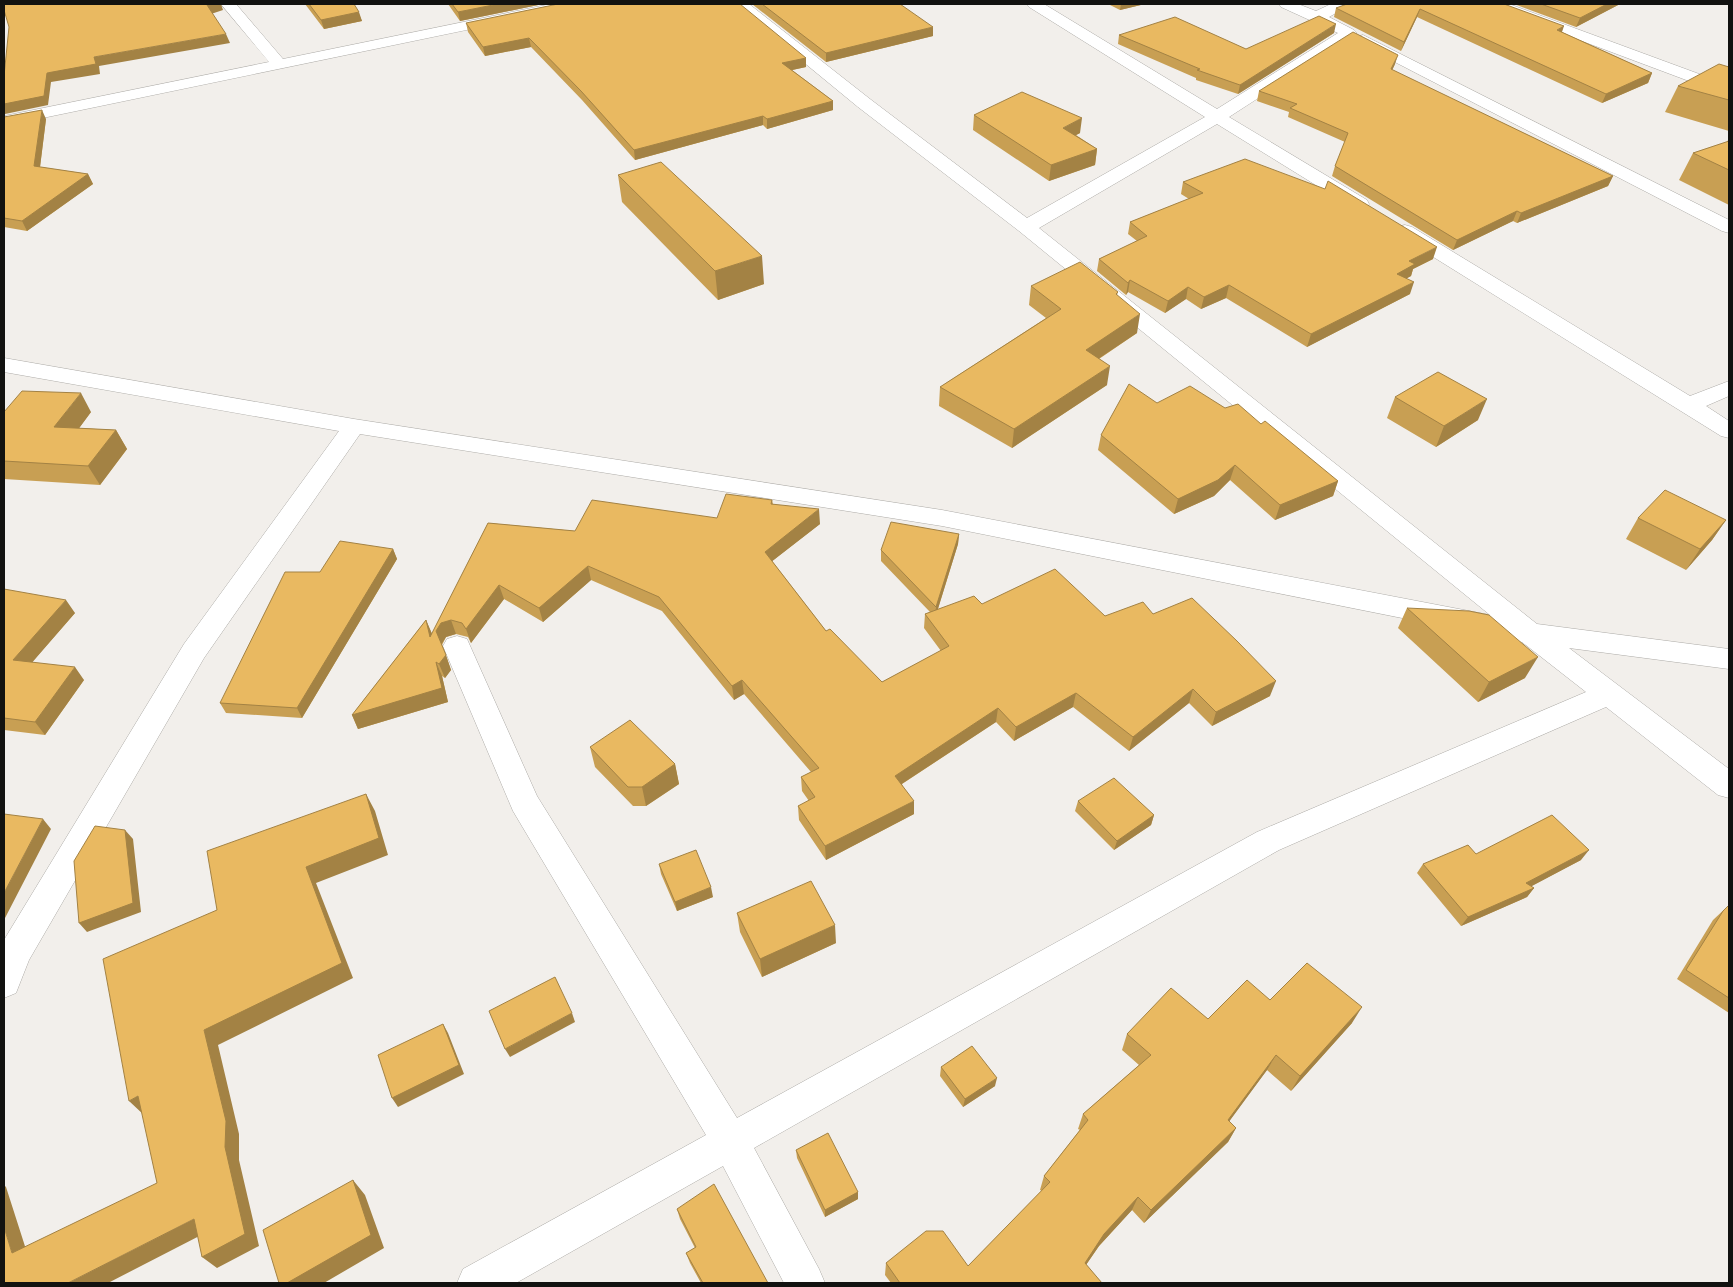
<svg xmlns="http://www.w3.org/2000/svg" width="1733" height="1287" font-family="'PT Sans',sans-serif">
<rect width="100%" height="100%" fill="#f2efeb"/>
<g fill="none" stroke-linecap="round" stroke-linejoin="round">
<!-- street casing -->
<g stroke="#adaba7" stroke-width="1">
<path id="street" d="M221,4H236L283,59L551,4H579L577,7L572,8L4,126V116L269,62Z
M733,4H749L870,99L1027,218L1205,117L1029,7L1027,4H1044L1217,109L1338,33L1281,7L1279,4H1298L1316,11L1331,4H1349L1347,7L1329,17L1354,30L1357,33L1354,36L1229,117L1367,200L1369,204L1367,208L1360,210L1353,208L1217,124L1039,228L1537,624L1729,649V669L1569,648L1729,769V798L1718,795L1606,707L1279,850L754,1148L819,1269L825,1283H784L723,1166L516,1283H457L463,1269L706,1135L513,811L443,646L447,639L457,636L467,639L537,796L737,1118L1257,832L1586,692L1522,642L942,526L360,434L204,658L29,960L16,993L4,998V940L184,644L339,431L4,372V358L354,419L942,510L1490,615L1019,231L858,107Z
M1489,4H1509L1729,85V96L1491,7Z
M1363,35L1729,220V233L1722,231L1358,43L1355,40L1358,37Z
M1405,225L1412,227L1690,396L1729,381V396L1706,406L1729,421V438L1721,436L1398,235L1395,231L1398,227Z"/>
</g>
<!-- street -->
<use href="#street" fill="#fff" fill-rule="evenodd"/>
</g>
<!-- wall -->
<path fill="#c89f53" d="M305,4H354L362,21L324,29Z
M448,4H543L460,21Z
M752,4H900L933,36L826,62Z
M1108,4H1145L1120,10Z
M1504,4L1562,32L1652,73L1648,83L1602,103L1417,17L1401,51L1334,17L1336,8Z
M1514,4H1620L1576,27Z
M466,23L806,58V67L792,70L833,101V110L767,129L763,125L635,160L582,100L531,47L485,56L468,32Z
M1334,33L1238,94L1196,80V78L1118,44L1119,35L1246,49Z
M1395,64L1392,70L1613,176L1608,186L1517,223L1513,221L1453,250L1332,176L1335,166L1345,142L1288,117L1289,112L1257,101L1259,91Z
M1729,67V131L1665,112L1678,86Z
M974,115L1080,133L1076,135L1097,149L1095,165L1049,181L973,130Z
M4,117L46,119L40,167L88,174L93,184L27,231L4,227Z
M1729,138V205L1679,180L1693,153L1727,142Z
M618,175L764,284L718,300L622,202Z
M1183,182L1433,259L1413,269L1411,276L1407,278L1410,294L1307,347L1226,298L1201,309L1186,299L1165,313L1128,292L1126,295L1097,271L1099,259L1137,241L1128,234L1130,222L1189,199L1181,194Z
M1031,286L1118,292L1117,295L1137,333L1099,359L1107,385L1012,448L939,406L940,387L1046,318L1029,305Z
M1395,397L1478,420L1436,447L1387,418Z
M1157,403L1225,408L1261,424L1338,481L1333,496L1275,520L1230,480L1214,496L1174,514L1098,450L1101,435Z
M4,412H91L79,428L116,430L127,449L100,485L4,479Z
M772,500L773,504L820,524L772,561L826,631L882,682L941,651L924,628L925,614L930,612L881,561V550L959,534L958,544L938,609L982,604L1105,616L1153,614L1270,696L1212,726L1189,703L1129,751L1073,707L1014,741L996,722L902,784L914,814L826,860L799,820L798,806L809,801L802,791L801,777L811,772L744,694L734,700L662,611L591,580L543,622L504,599L471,643L468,637L456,634L446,637L442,645L451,670L445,678L442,676L448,702L358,729L352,715L426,620L432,634L488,523L575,531L717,518Z
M1638,518L1726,520L1712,540L1686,570L1626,539Z
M393,549L397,559L302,718L226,713L220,703L320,572Z
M4,589L75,613L32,662L84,680L45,735L4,730Z
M1407,608L1525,678L1478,702L1398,628Z
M590,747L675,764L679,784L646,806H633L595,767Z
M1078,801L1154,815L1151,825L1114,850L1075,811Z
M1476,854L1581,860L1531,886L1534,888L1527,897L1461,926L1417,873L1423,864Z
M659,864L713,897L677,911L661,874Z
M1729,905V1013L1677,979L1713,920Z
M737,913L836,943L762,977L740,932Z
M1270,1000L1352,1023L1291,1091L1267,1070L1229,1121L1236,1128L1228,1142L1144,1223L1132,1210L1099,1246L1086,1265L1102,1283H891L885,1275L886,1263L968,1266L1042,1191L1040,1190L1044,1176L1080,1130L1078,1129L1083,1114L1139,1065L1122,1050L1127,1034L1208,1019Z
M941,1067L995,1086L963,1107L940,1076Z
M796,1150L858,1192V1199L825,1217L797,1158Z
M677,1209L768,1283H701L690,1263L686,1253L695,1248L680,1219Z"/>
<!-- shaded-wall -->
<path fill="#a38244" d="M211,4H221L223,10L211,14L207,5Z
M498,4H543L460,21L458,12Z
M1121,4H1145L1120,10Z
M1607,4H1620L1576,27L1580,18Z
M1420,9L1417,17L1401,51L1404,42Z
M359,12L362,21L324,29L321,20Z
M1336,24L1334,33L1238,94L1240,85Z
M1564,26L1561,35L1557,30Z
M933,27V36L826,62V53Z
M226,34L230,43L99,66L100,74L51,82L48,105L5,114L4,111V104L47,73L94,57Z
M529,38L531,47L485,56L483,47Z
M1398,55L1395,64L1388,79L1391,69Z
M806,58V67L783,72L782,63Z
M1652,73L1648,83L1602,103L1606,94Z
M833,101V110L767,129V119Z
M42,110L46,119L39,175L34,166Z
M763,116V125L635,160L634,150Z
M1082,118L1080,133L1061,143L1063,128Z
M1097,149L1095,165L1049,181L1051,165Z
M88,174L93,184L27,231L22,221Z
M1613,176L1608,186L1517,223L1521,213Z
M1517,211L1513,221L1453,250L1457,240Z
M1437,247L1433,259L1413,269L1411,276L1393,286L1397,274L1409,261Z
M762,256L764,284L718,300L715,271Z
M1130,280L1128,292L1126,295L1128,283Z
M1414,282L1410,294L1307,347L1311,334Z
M1229,285L1226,298L1201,309L1204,297Z
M1188,287L1186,299L1165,313L1168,301Z
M1140,314L1137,333L1083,369L1086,350Z
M1110,366L1107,385L1012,448L1014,429Z
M81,393L91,412L66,446L54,427Z
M1487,399L1478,420L1436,447L1444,426Z
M116,430L127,449L100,485L88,466Z
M1235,465L1230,480L1214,496L1174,514L1178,499Z
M1338,481L1333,496L1275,520L1280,505Z
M819,509L820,524L766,566L765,552Z
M1726,520L1712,540L1686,570L1700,549Z
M959,534L958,544L935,618L936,607Z
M393,549L397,559L302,718L297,708Z
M588,566L591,580L543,622L539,608Z
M499,585L504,599L471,643L466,629Z
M66,600L75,613L23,673L13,660Z
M426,620L432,634L430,637Z
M451,620L456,634L446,637L441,645L436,631L441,623Z
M446,655L451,670L445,678L439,664Z
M1538,657L1525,678L1478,702L1489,682Z
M436,662L442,676L448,702L358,729L352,715Z
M75,667L84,680L45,735L35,722Z
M742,680L744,694L734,700L732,686Z
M1276,681L1270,696L1212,726L1216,712Z
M1193,689L1189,703L1129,751L1133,737Z
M1076,693L1073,707L1014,741L1016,727Z
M998,708L996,722L894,789L895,776Z
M675,764L679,784L646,806L642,787Z
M366,794L375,811L388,855L316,883L353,978L218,1045L239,1134V1160L259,1246L217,1268L202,1257L225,1147L204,1030L306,867Z
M914,801V814L826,860L825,846Z
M1154,815L1151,825L1114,850L1117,841Z
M43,819L51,829L4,920V893Z
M125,830L133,839L141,912L87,932L79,923Z
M1589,850L1581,860L1519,893L1526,883Z
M711,887L713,897L677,911L675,902Z
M1534,888L1527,897L1461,926L1468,917Z
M835,925L836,943L762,977L760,959Z
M1362,1007L1352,1023L1291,1091L1300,1076Z
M572,1013L575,1022L510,1057L505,1049Z
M443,1024L448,1033L464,1074L398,1107L392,1098Z
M1276,1055L1267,1070L1220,1134L1228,1120Z
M997,1078L995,1086L963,1107L965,1099Z
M138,1096L144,1115L129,1101Z
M1236,1128L1228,1142L1144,1223L1151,1210Z
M353,1180L365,1195L384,1248L324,1283H287Z
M4,1185L6,1187L31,1265L12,1253L4,1227Z
M858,1192V1199L825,1217V1210Z
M1138,1197L1132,1210L1099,1246L1079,1275L1085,1263L1104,1234Z
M194,1219L209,1231L108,1283H68Z"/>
<!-- building -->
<path fill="#e9b961" stroke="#a38244" d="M4,4H211L207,5L226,34L94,57L96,64L47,73L44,96L4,104V76L9,27L4,10Z
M309,4H354L359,12L321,20Z
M452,4H498L458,12Z
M558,4H740L806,58L782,63L833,101L767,119L763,116L634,150L581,91L529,38L483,47L466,23Z
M762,4H900L933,27L826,53Z
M1347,4H1504L1564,26L1557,30L1652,73L1606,94L1420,9L1404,42L1336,8Z
M1541,4H1607L1580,18Z
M1319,16L1336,24L1240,85L1197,70L1200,69L1119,35L1175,17L1246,49Z
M1353,32L1398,55L1391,69L1613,176L1521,213L1517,211L1457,240L1335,166L1348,133L1290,108L1297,104L1259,91Z
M1719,64L1729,67V100L1678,86Z
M1022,92L1082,118L1063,128L1097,149L1051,165L974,115Z
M42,110L34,166L88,174L22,221L4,218V117Z
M1729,141V170L1693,153Z
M1245,159L1325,189L1328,181L1437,247L1409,261L1415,264L1397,274L1414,282L1311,334L1229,285L1204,297L1188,287L1168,301L1130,280L1128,283L1099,259L1147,236L1130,222L1203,193L1183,182Z
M661,162L762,256L715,271L618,175Z
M1080,262L1118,292L1116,294L1140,314L1086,350L1110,366L1014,429L940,387L1061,309L1031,286Z
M1438,372L1487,399L1444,426L1395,397Z
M1129,384L1157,403L1190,386L1225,408L1238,404L1261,424L1265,421L1338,481L1280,505L1235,465L1218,480L1178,499L1101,435Z
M22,391L81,393L54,427L116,430L88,466L4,461V412Z
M1665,490L1726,520L1700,549L1638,518Z
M726,494L772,500L771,504L819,509L765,552L826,631L830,629L882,682L949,646L925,614L974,596L982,604L1055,569L1105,616L1143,602L1153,614L1192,598L1237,641L1276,681L1216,712L1193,689L1133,737L1076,693L1016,727L998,708L895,776L914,801L825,846L798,806L815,797L801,777L819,768L742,680L732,686L659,597L588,566L539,608L499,585L466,629L462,623L451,620L441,623L436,631L446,655L439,664L436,662L442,688L352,715L426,620L430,637L488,523L575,531L592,500L717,518Z
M891,522L959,534L936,607L881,550Z
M340,541L393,549L297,708L220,703L285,572H320Z
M4,589L66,600L13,660L75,667L35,722L4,718Z
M1407,608L1469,611L1489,615L1538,657L1489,682Z
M630,720L675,764L642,787H628L590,747Z
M1114,778L1154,815L1117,841L1078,801Z
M366,794L379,838L306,867L342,963L204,1030L226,1121L225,1147L245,1234L202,1257L194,1219L68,1283H4V1227L12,1253L157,1183L138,1096L129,1101L103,959L217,910L207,851Z
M4,814L43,819L4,893Z
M1552,815L1589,850L1526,883L1534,888L1468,917L1423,864L1468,845L1476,854Z
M95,826L125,830L133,903L79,923L74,861Z
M696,850L711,887L675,902L659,864Z
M811,881L835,925L760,959L737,913Z
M1729,905V998L1686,970L1723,911Z
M1307,963L1362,1007L1300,1076L1276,1055L1228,1120L1236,1128L1151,1210L1138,1197L1104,1234L1085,1263L1102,1283H900L886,1263L926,1231H943L968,1266L1050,1182L1044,1176L1088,1120L1083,1114L1151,1055L1127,1034L1171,988L1208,1019L1247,980L1270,1000Z
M555,977L572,1013L505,1049L489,1011Z
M443,1024L459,1065L392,1098L378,1055Z
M972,1046L997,1078L965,1099L941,1067Z
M828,1133L858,1192L825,1210L796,1150Z
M353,1180L371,1235L287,1283H279L263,1230Z
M714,1184L768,1283H703L686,1253L696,1247L677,1209Z"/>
<!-- border -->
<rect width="1733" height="1287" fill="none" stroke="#121210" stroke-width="10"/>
</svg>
